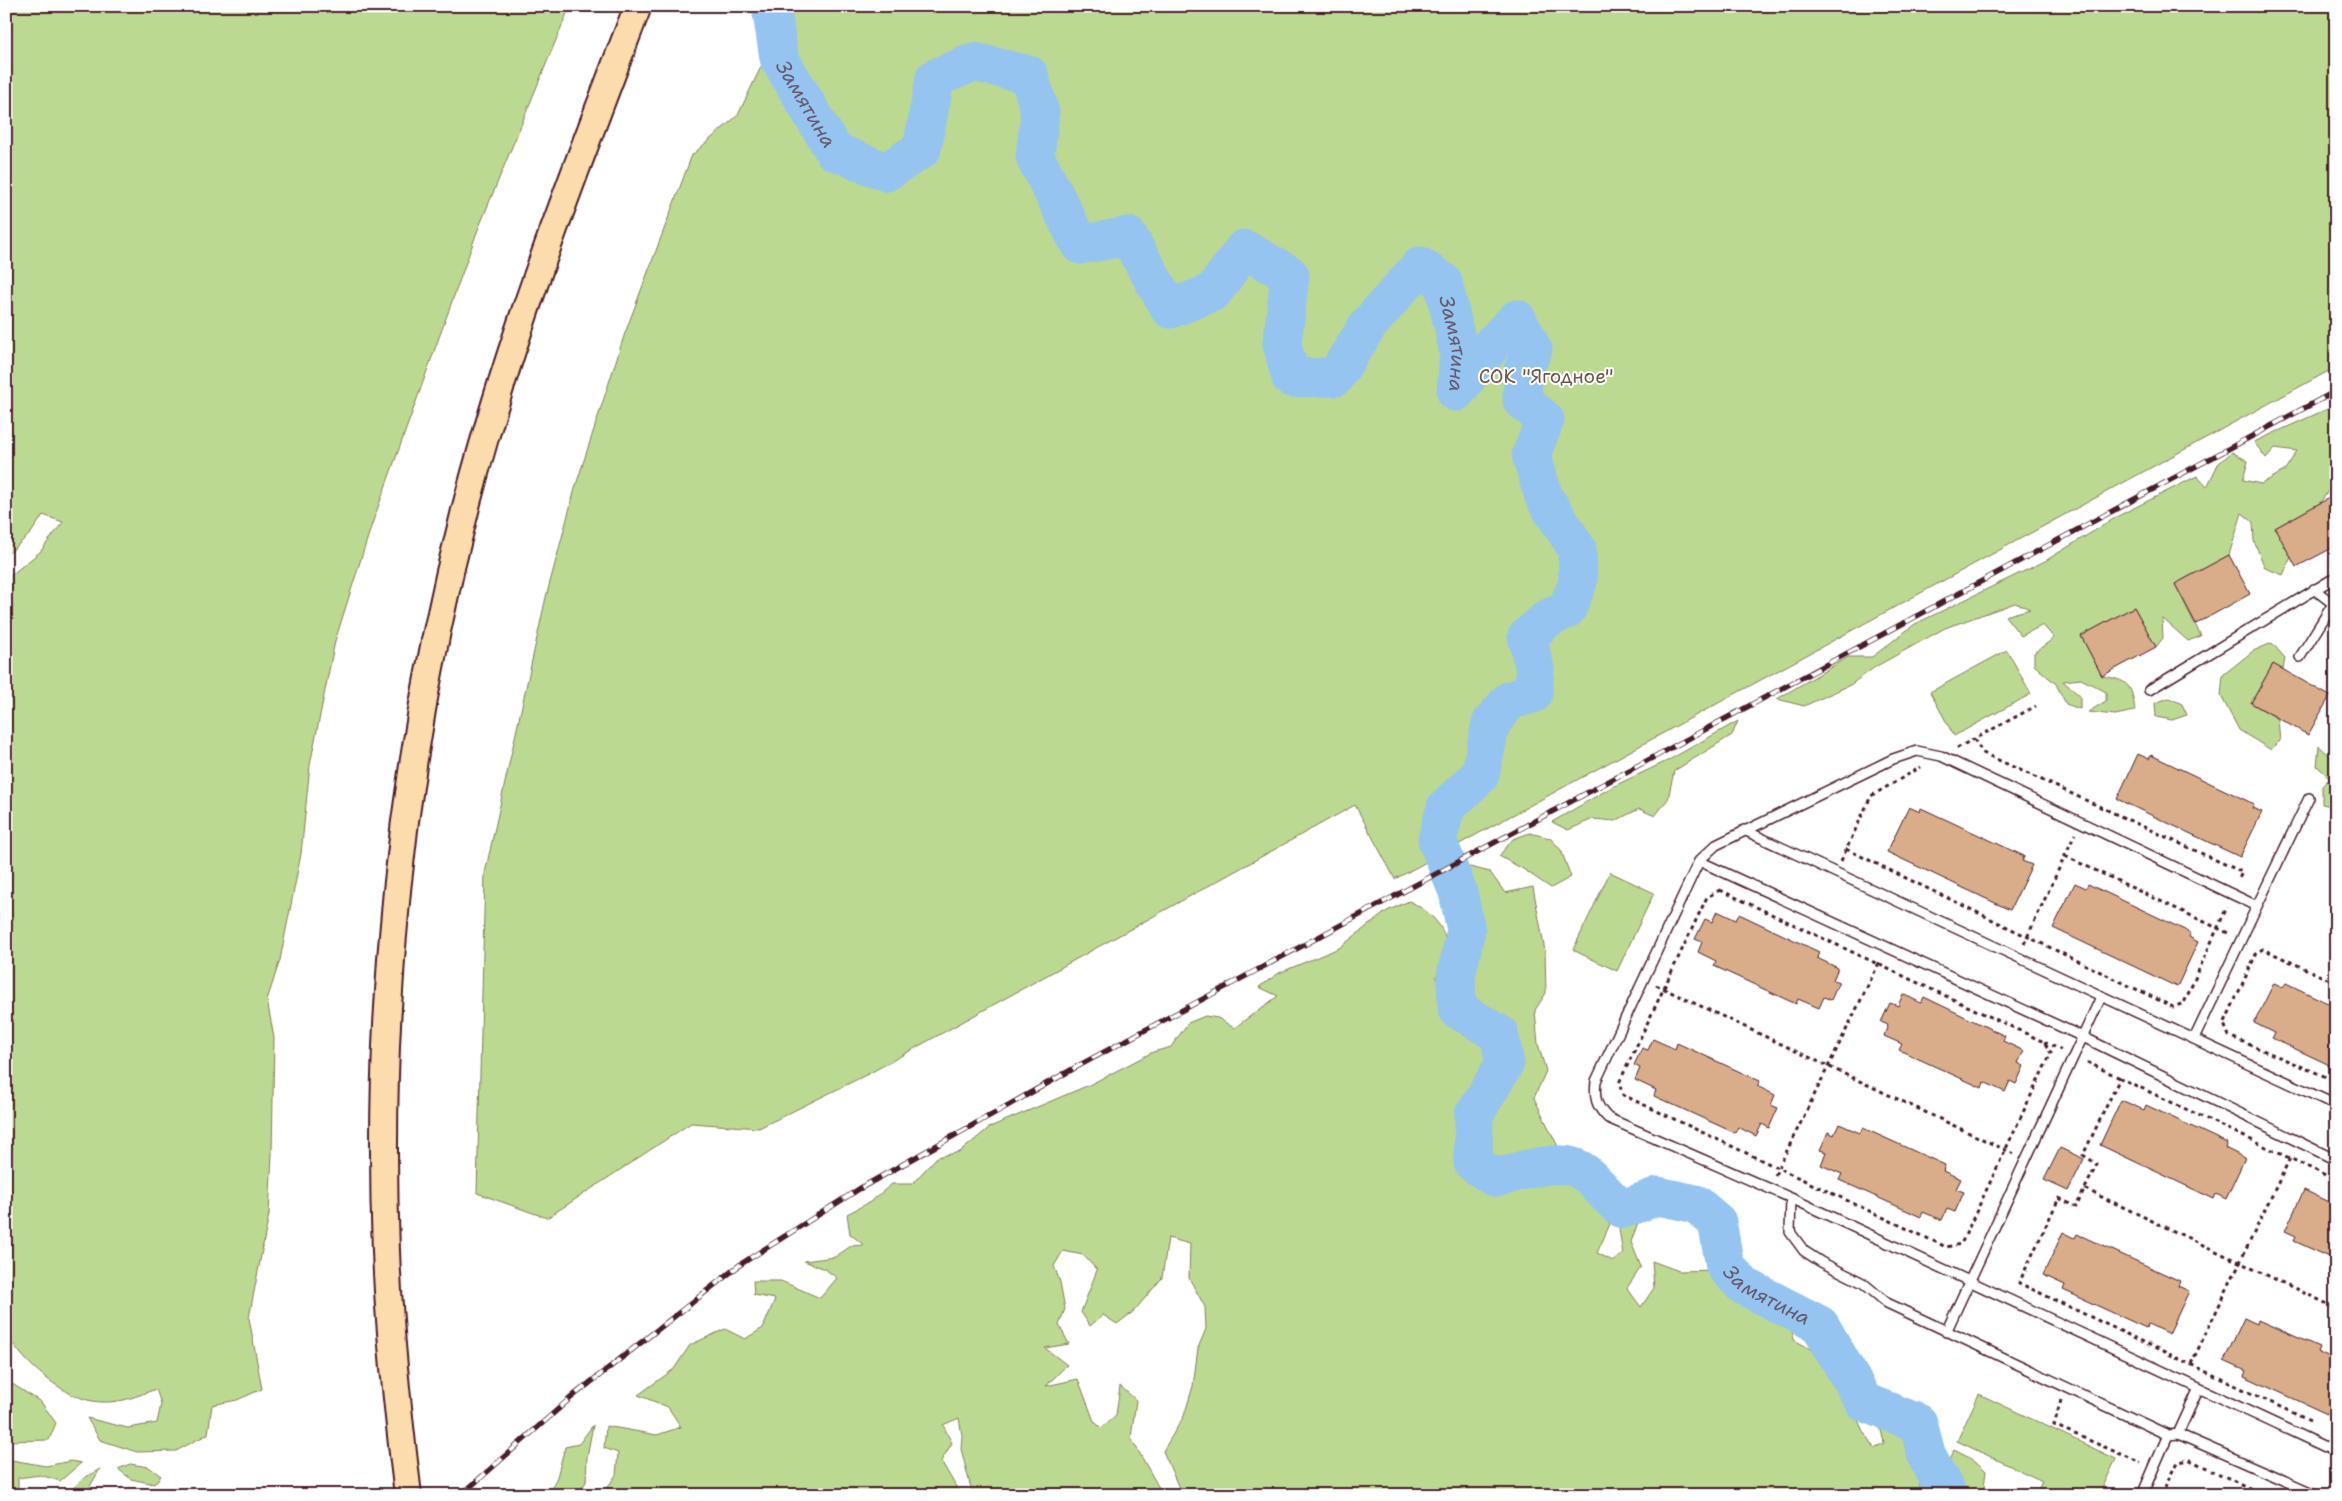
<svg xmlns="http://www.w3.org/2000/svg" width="2342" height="1501" font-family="'Shantell Sans',sans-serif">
<rect width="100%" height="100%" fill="#fff"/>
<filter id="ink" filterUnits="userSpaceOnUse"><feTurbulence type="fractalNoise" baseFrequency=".02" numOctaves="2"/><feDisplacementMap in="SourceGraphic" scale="10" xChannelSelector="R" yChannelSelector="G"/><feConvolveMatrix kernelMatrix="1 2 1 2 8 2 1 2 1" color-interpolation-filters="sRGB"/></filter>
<g filter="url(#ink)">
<!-- green -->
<path fill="#bcd991" stroke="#837c5e" d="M6,6H570L477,232L372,524L335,641L310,765L301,854L280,960L267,1000L274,1038L272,1154L269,1214L249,1318L262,1389L237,1400L212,1405L208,1434L176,1451L137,1452L100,1440L87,1418L128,1428L157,1423L161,1404L156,1389C136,1396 123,1403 101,1402C66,1401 21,1362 6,1332V579L40,552L63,522L43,515L31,533L6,556Z
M790,6H2336V367L1395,879L1355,805L870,1073L759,1128L691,1123L547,1218L477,1193L485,873L546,597L576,485L625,333L692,155L738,115Z
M2336,405V479L2320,503L2275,528L2291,557L2283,575L2265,568L2254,541L2253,522L2242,513L2229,555L2175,584L2201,636L2188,641L2162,618L2163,638L2156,647L2134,607L2081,636L2102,676C2128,680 2132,684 2135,711L2115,715L2088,712L2106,701V692L2081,679L2063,681L2080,696V709L2066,704L2056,684L2034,665V653L2054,638L2043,625L2021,636L2005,616L2030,609L2015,603L1945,628L1875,667L1850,685L1804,706L1777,699L1848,657H1872L1915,624L2045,561L2120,515L2197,476L2207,487L2218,464L2232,452L2248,461L2243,480L2261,484L2284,471L2297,451L2275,448L2266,458L2254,442Z
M2272,643L2285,658L2283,670L2273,664L2251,703L2278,719L2280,741L2271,750L2239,730L2221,696L2223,675L2253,651Z
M2007,650L2031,694L1954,736L1930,692Z
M2169,698L2182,704L2187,715L2172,720L2156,717L2155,703Z
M1738,721L1732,735L1674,771L1668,799L1655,816L1639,809L1615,821L1593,819L1568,830L1552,822L1612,787L1667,761Z
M2319,746L2336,761V807L2322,804V786L2330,778L2317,766Z
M1530,833L1550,838L1561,850L1571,877L1551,888L1523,869L1499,856L1513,839Z
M1470,867L1490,872L1505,893L1533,887L1545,951L1546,993L1535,1010L1538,1044L1546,1071L1534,1098L1571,1173L1592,1195L1610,1224L1597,1253L1613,1261L1623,1254L1619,1229L1643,1208L1631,1242L1641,1267L1627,1288L1641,1307L1654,1288L1652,1261L1679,1271L1715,1270L1736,1291L1763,1292L1770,1307L1789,1314L1794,1340L1828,1358L1835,1369L1863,1431L1874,1448L1884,1443L1878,1417L1868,1396H1887L1906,1409L1909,1440L1920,1468V1492C1942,1480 1947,1472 1954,1449L1972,1458L1986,1471L1983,1495H1182L1163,1451L1184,1416L1193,1386L1198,1348L1206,1329L1205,1307L1189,1278L1190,1244L1168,1238L1162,1278L1134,1311L1117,1324L1103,1315L1090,1326L1081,1312L1097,1270L1083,1255L1063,1251L1054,1266L1060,1282L1065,1309L1059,1325L1069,1344L1045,1348L1067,1365L1046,1386L1078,1379L1094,1421L1101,1428L1116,1415L1120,1386L1136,1400L1131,1438L1163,1495H964L972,1492L961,1449L962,1435L959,1418L943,1425L952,1443L941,1461L961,1495H602L616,1475L618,1453L604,1448L606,1426L657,1435L681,1427L668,1407L638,1395L674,1369L690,1345L725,1329L745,1339L763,1328L775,1299L754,1295L753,1281H781L820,1298L837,1278L825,1269L804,1261L835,1257L851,1246L864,1245L850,1234L847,1214L870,1202L892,1184H912L937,1157L960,1152L990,1127L1089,1085L1153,1052L1171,1047L1188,1023L1205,1016L1218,1018L1234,1028L1278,996L1259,987L1279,973L1339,948L1387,911L1409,901C1430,911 1451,930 1446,956C1445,963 1439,971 1436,977L1447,993L1465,985L1478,964L1472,942L1448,920L1468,893L1444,894L1448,875Z
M1610,872L1654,893L1617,971L1573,950Z
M6,1380L41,1402L56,1423L49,1440L6,1441Z
M1979,1394L2116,1459L2099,1495H2036L2042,1481L1957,1441Z
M593,1425L587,1457L586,1482L577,1495H548L557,1477L565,1447L579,1444Z
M6,1459L46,1466L71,1461L81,1463L60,1481L40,1475L18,1478V1491L14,1495H6Z
M130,1464L149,1467L161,1476L154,1484L131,1479L118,1469Z
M100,1469L85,1495L69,1492L84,1478Z"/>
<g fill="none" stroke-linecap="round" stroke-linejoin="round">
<!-- river -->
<path stroke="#95c4f0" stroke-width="39" id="s1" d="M771,6L779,58L834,151L886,172L922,149L935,78L974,62L1029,75L1040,112L1035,157L1080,245L1128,236L1170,309L1213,292L1244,249L1290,275L1282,344L1291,378L1335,377L1368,325L1420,266L1443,282L1459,352L1456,392L1493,343L1517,319L1533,350L1523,370L1522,400L1545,420L1531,455L1544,497L1577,549L1578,582L1567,609L1547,619L1527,637L1535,669L1533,694L1510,700L1491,723L1480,775L1446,807L1437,840L1458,892L1466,930L1456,976L1457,1009L1499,1034L1505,1063L1474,1115L1473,1163L1495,1178C1521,1172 1563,1154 1586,1174C1600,1185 1608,1199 1623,1209L1658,1196L1696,1204L1717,1222L1725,1266L1744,1286L1820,1325L1864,1402L1918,1423L1927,1457L1948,1495"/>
</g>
<!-- building -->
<path fill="#d9ac8a" stroke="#4a1f2b" d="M2329,498L2336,511V546L2296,567L2275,528Z
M2229,555L2250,594L2196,624L2175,584Z
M2134,607L2156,647L2102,676L2081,636Z
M2273,664L2330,696L2308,735L2251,703Z
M2138,754L2149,759L2151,755L2254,804L2252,808L2262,812L2240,857L2117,799Z
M1909,807L1920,812L1921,808L2024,856L2022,861L2032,865L2010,910L1887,852Z
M2075,883L2086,888L2088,884L2191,933L2189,937L2198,942L2177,987L2053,928Z
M1717,911L1736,920L1739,914L1819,952L1817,958L1838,968L1833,980L1839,982L1831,1000L1824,997L1819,1008L1798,999L1796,1004L1714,966L1716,961L1698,952L1702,942L1695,939L1705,919L1712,922Z
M2274,983L2283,987L2286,983L2336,1007V1068L2272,1038L2275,1033L2254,1023Z
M1903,994L1921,1003L1924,997L2005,1036L2003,1041L2024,1051L2018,1063L2024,1066L2016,1084L2010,1081L2005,1092L1984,1082L1982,1088L1899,1050L1902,1044L1884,1036L1888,1025L1881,1022L1890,1003L1898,1006Z
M1653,1039L1675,1049L1677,1043L1760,1081L1757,1086L1775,1095L1771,1105L1778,1108L1769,1128L1762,1124L1756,1136L1738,1127L1735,1133L1654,1096L1656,1090L1635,1080L1640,1068L1634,1065L1642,1048L1648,1050Z
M2121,1100L2144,1110L2146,1105L2165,1114L2227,1143L2225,1148L2245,1158L2226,1199L2216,1194L2214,1199L2100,1145Z
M1839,1124L1860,1133L1863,1128L1945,1165L1943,1171L1961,1179L1956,1189L1964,1192L1955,1212L1947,1209L1942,1220L1923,1212L1921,1217L1839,1180L1842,1174L1821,1165L1826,1152L1820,1150L1828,1132L1834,1135Z
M2060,1148L2084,1159L2068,1191L2044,1180Z
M2304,1190L2336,1205V1260L2294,1241L2296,1236L2285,1231Z
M2063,1232L2075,1238L2077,1234L2180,1281L2178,1286L2189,1291L2169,1334L2148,1324L2146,1328L2063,1290L2065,1285L2043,1275Z
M2244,1318L2257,1324L2258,1320L2319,1347L2317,1352L2336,1361V1413L2329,1410L2327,1414L2244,1376L2246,1371L2224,1361Z"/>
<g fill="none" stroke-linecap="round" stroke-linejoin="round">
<!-- service casing -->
<g stroke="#4a1f2b" stroke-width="12">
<path id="service" d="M2314,589L2336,606
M2300,657L2333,604
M2149,690L2336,577
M1744,830L2336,1105
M1699,861L2083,1037L2336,1160
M2257,906L2309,798
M2194,1039L2257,906L1941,756L1917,751L1893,759L1716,845L1699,861L1596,1081C1594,1098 1596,1106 1608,1118L1791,1198L2336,1452
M1791,1198L1790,1232L1804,1251L1821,1262L1863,1283L1887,1303L2168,1435L2178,1434L2317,1495
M1946,1332L2101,997
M2178,1434L2199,1388
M2142,1495L2168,1435"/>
</g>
<!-- primary casing -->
<g stroke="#4a1f2b" stroke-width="30">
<path id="primary" d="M408,1495C398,1414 389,1332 386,1251C376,998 404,743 468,499C512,331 576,168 638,6"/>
</g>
<!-- path -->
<path stroke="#4a1f2b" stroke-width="3" stroke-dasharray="4 4" stroke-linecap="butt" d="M1974,739L1983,753L2242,872L2238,881
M1957,748L2036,706
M1846,849L2173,1007L2184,1003L2227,907
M2065,856L2230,934
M1841,861L1871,796L1921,767
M1720,890L2044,1042L2051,1053L1961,1244L1946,1247L1623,1095L1619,1083L1707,897Z
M2024,944L2075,834
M2336,983L2263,949L2257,952L2224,1024L2229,1036L2336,1081
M1656,985L2014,1154
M2044,1042L2061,1050
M2087,1062L2120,1078
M1775,1175L1879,963
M2085,1189L2336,1308
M2191,1364L2290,1158
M2061,1400L2054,1425L2141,1463
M2310,1421L2019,1283L2059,1198L2076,1207L2097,1164L2083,1155L2120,1078L2336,1180
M2162,1495L2178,1462L2190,1460L2264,1495"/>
<!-- service -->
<use href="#service" stroke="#fff" stroke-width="9"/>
<!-- primary -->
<use href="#primary" stroke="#fcdcac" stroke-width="26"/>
<!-- rail casing -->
<g stroke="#4a1f2b" stroke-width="5.5">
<path id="rail" d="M461,1495L573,1396L741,1264L859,1189L1080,1065L2336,391"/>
</g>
<!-- rail -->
<use href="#rail" stroke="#fff" stroke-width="4" stroke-dasharray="11" stroke-linecap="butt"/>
</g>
</g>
<g text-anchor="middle" stroke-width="4" stroke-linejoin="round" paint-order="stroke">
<!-- park labels -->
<g font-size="19" fill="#6c574a" stroke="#fff">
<text x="1546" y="383">СОК "Ягодное"</text>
</g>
<!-- water labels -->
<g font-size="20" font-style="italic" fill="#645970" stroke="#fff">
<text dy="7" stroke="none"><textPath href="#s1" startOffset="106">Замятина</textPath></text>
<text dy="7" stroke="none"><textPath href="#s1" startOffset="1278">Замятина</textPath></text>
<text dy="7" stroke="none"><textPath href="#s1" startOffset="2775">Замятина</textPath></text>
</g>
</g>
<!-- margin -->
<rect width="2342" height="1501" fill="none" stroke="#fff" stroke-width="25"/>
<rect x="12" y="12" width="2317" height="1476" fill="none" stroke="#4a1f2b" stroke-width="2" filter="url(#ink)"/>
</svg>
